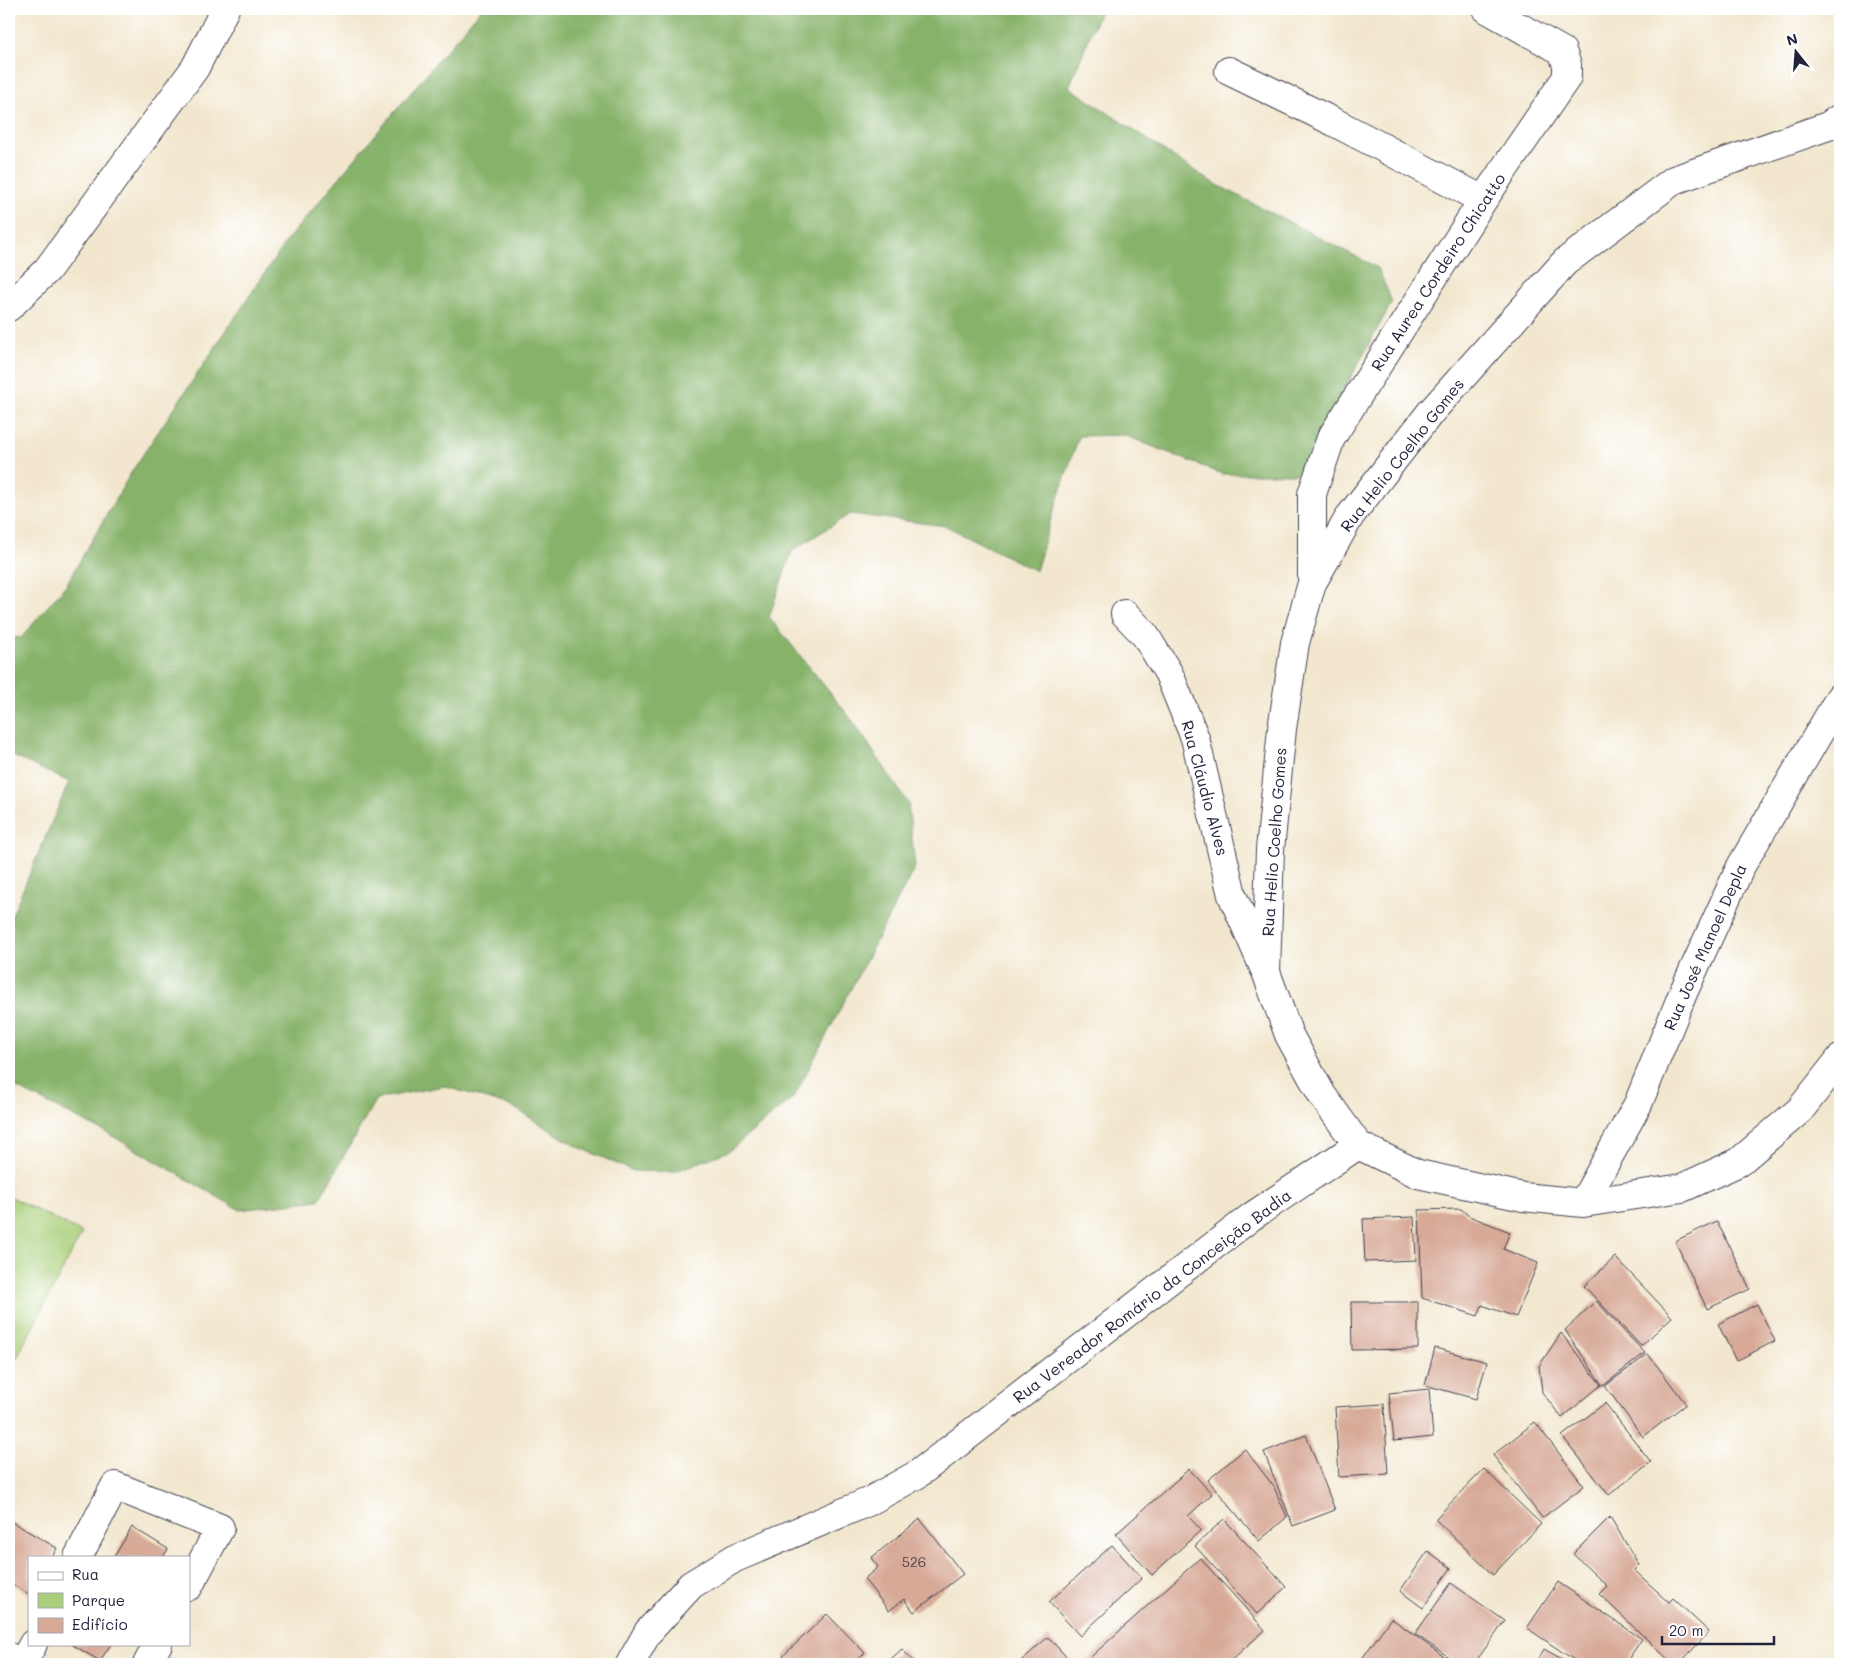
<svg xmlns="http://www.w3.org/2000/svg" width="1849" height="1673" font-family="Mali,sans-serif">
<rect width="100%" height="100%" fill="#fff"/>
<filter id="ink" filterUnits="userSpaceOnUse"><feTurbulence type="fractalNoise" baseFrequency=".02" numOctaves="2"/><feDisplacementMap in="SourceGraphic" scale="10" xChannelSelector="R" yChannelSelector="G"/><feConvolveMatrix kernelMatrix="1 2 1 2 8 2 1 2 1" color-interpolation-filters="sRGB"/></filter>
<filter id="wash" filterUnits="userSpaceOnUse"><feTurbulence type="fractalNoise" baseFrequency=".0096" numOctaves="4" result="noise"/><feDisplacementMap in="SourceGraphic" scale="20" xChannelSelector="R" yChannelSelector="G"/><feGaussianBlur stdDeviation="1.12" result="paint"/><feColorMatrix in="noise" values="0 0 0 0 0 0 0 0 0 0 0 0 0 0 0 0 0 1.4 0 .05"/><feComposite in="paint" operator="in"/></filter>
<g filter="url(#wash)">
<rect width="100%" height="100%" fill="#f2e7ce"/>
<!-- green -->
<path fill="#a9cf79" stroke="#66785a" d="M9,1196L82,1233L9,1373V1195Z"/>
<!-- forest -->
<path fill="#86b269" stroke="#546a52" d="M481,9H1101L1069,87L1210,181L1378,268L1392,302L1298,474H1222L1124,435L1079,436L1051,519L1036,571L946,526L850,514L792,551L769,617L852,720L908,803L915,867L794,1097L729,1151L674,1172L633,1171L574,1145L513,1107L444,1086L376,1099L319,1200L240,1210L107,1133L9,1084V922L69,782L9,754V637L21,638L66,585L132,471L287,240Z"/>
<g id="blocks">
<!-- building -->
<path fill="#d7a996" d="M1461,1209L1469,1216L1510,1232L1503,1249L1538,1263L1516,1317L1482,1305L1478,1316L1422,1298L1419,1210Z
M1414,1217L1416,1260L1365,1262L1363,1219Z
M1717,1221L1750,1289L1707,1309L1675,1241Z
M1615,1257L1672,1317L1641,1346L1584,1286Z
M1596,1301L1645,1353L1603,1386L1565,1330Z
M1351,1302H1418V1349L1352,1350Z
M1757,1304L1775,1341L1736,1361L1718,1324Z
M1561,1333L1601,1385L1562,1418L1542,1392L1539,1366Z
M1435,1348L1487,1362L1476,1399L1425,1385Z
M1648,1354L1686,1404L1643,1437L1605,1386Z
M1429,1389L1433,1437L1394,1441L1389,1393Z
M1605,1403L1651,1462L1609,1495L1562,1436Z
M1384,1404L1388,1474L1339,1477L1335,1407Z
M1535,1422L1584,1486L1542,1518L1493,1455Z
M1306,1435L1335,1510L1293,1526L1264,1452Z
M1245,1449L1274,1487L1287,1517L1259,1541L1208,1480Z
M1189,1469L1212,1494L1188,1516L1201,1530L1152,1575L1116,1534Z
M1484,1469L1541,1524L1493,1575L1435,1519Z
M1610,1517L1639,1565L1634,1570L1669,1602L1673,1598L1709,1632L1679,1664H1673L1599,1594L1607,1586L1573,1554Z
M920,1519L963,1574L914,1612L904,1599L889,1611L864,1579L878,1567L871,1558Z
M1224,1519L1286,1587L1257,1614L1195,1546Z
M10,1521L57,1548L52,1557H29V1594L9,1582Z
M132,1527L168,1549L163,1557H114Z
M1112,1545L1142,1578L1080,1636L1049,1602Z
M1428,1551L1451,1568L1423,1608L1400,1591Z
M1200,1558L1265,1630L1227,1664H1083Z
M1558,1582L1642,1639L1625,1664H1580L1527,1628Z
M1451,1583L1505,1621L1474,1664H1459L1415,1634Z
M827,1614L865,1653L853,1664H791L783,1656Z
M1391,1618L1443,1656L1437,1664H1358Z
M1048,1637L1073,1664H1023L1020,1662Z
M71,1644H111L100,1661Z
M902,1649L916,1664H885Z
M1544,1649L1571,1664H1536Z"/>
</g>
</g>
<g filter="url(#ink)">
<use href="#blocks" fill-opacity="0" stroke="#414051" stroke-width="1"/>
<g fill="none" stroke-linecap="round" stroke-linejoin="round">
<!-- minor casing -->
<g stroke="#414051" stroke-width="30">
<path id="minor" d="M1229,71L1334,122L1483,200
M9,307L47,270L195,68L225,9
M1312,582V494L1331,438L1483,200L1567,77V65L1562,51L1487,9
M1125,614L1145,635L1169,674L1195,738L1232,895L1264,968
M1358,1145L1322,1095L1289,1035L1266,972L1270,850L1282,729L1295,643L1312,583L1350,516L1430,413L1565,262L1674,180L1828,126L1840,118
M1583,1203L1638,1104L1683,993L1741,866L1840,697
M78,1557L115,1486L220,1528L189,1586
M22,1664L33,1644
M147,1664L158,1644
M630,1664L648,1632L691,1585L735,1558L868,1502L918,1474L1251,1217L1358,1145L1418,1174L1523,1197L1583,1203L1682,1188L1739,1162L1800,1110L1840,1059"/>
</g>
<!-- major casing -->
<g stroke="#414051" stroke-width="30">
<path id="major" d="M9,1657L17,1664"/>
</g>
<!-- minor -->
<use href="#minor" stroke="#fff" stroke-width="28"/>
<!-- major -->
<use href="#major" stroke="#fff" stroke-width="28"/>
</g>
</g>
<g text-anchor="middle" stroke-width="4" stroke-linejoin="round" paint-order="stroke">
<!-- number labels -->
<g font-size="14" fill="#4f4452">
<text x="914" y="1567">526</text>
</g>
<!-- street labels -->
<g font-size="16" fill="#22223b" stroke="#fff">
<text transform="translate(1438 272) rotate(-57)" y="6">Rua Aurea Cordeiro Chicatto</text>
<text transform="translate(1402 455) rotate(-52)" y="6">Rua Helio Coelho Gomes</text>
<text transform="translate(1205 788) rotate(75)" y="6">Rua Cláudio Alves</text>
<text transform="translate(1274 842) rotate(-86)" y="6">Rua Helio Coelho Gomes</text>
<text transform="translate(1705 947) rotate(-66)" y="6">Rua José Manoel Depla</text>
<text transform="translate(1152 1296) rotate(-37)" y="6">Rua Vereador Romário da Conceição Badia</text>
</g>
</g>
<!-- margin -->
<rect width="1849" height="1673" fill="none" stroke="#fff" stroke-width="30"/>
<!-- legend -->
<rect x="28" y="1556" width="162" height="90" fill="#ffffff" stroke="#a7a7b1"/>
<rect x="38" y="1572" width="25" height="8" fill="#ffffff" stroke="#a7a7b1"/>
<text x="72" y="1580" font-size="15" fill="#22223b">Rua</text>
<rect x="38" y="1593" width="25" height="15" fill="#a9cf79" stroke="#a7a7b1"/>
<text x="72" y="1606" font-size="15" fill="#22223b">Parque</text>
<rect x="38" y="1618" width="25" height="15" fill="#d7a996" stroke="#a7a7b1"/>
<text x="72" y="1630" font-size="15" fill="#22223b">Edifício</text>
<!-- north arrow -->
<g transform="translate(1796 52) rotate(343)" stroke="#ffffff" stroke-width="4" paint-order="stroke">
<path d="M0-4L9 19L0 12L-9 19Z" fill="#22223b"/>
<text y="-8" font-size="14" font-weight="bold" text-anchor="middle" fill="#22223b">N</text>
</g>
<!-- scale -->
<path d="M1662 1636v8h112v-8" fill="none" stroke="#22223b" stroke-width="2.5"/>
<text x="1669" y="1636" font-size="15" fill="#22223b" stroke="#ffffff" stroke-width="4" paint-order="stroke">20 m</text>
</svg>
